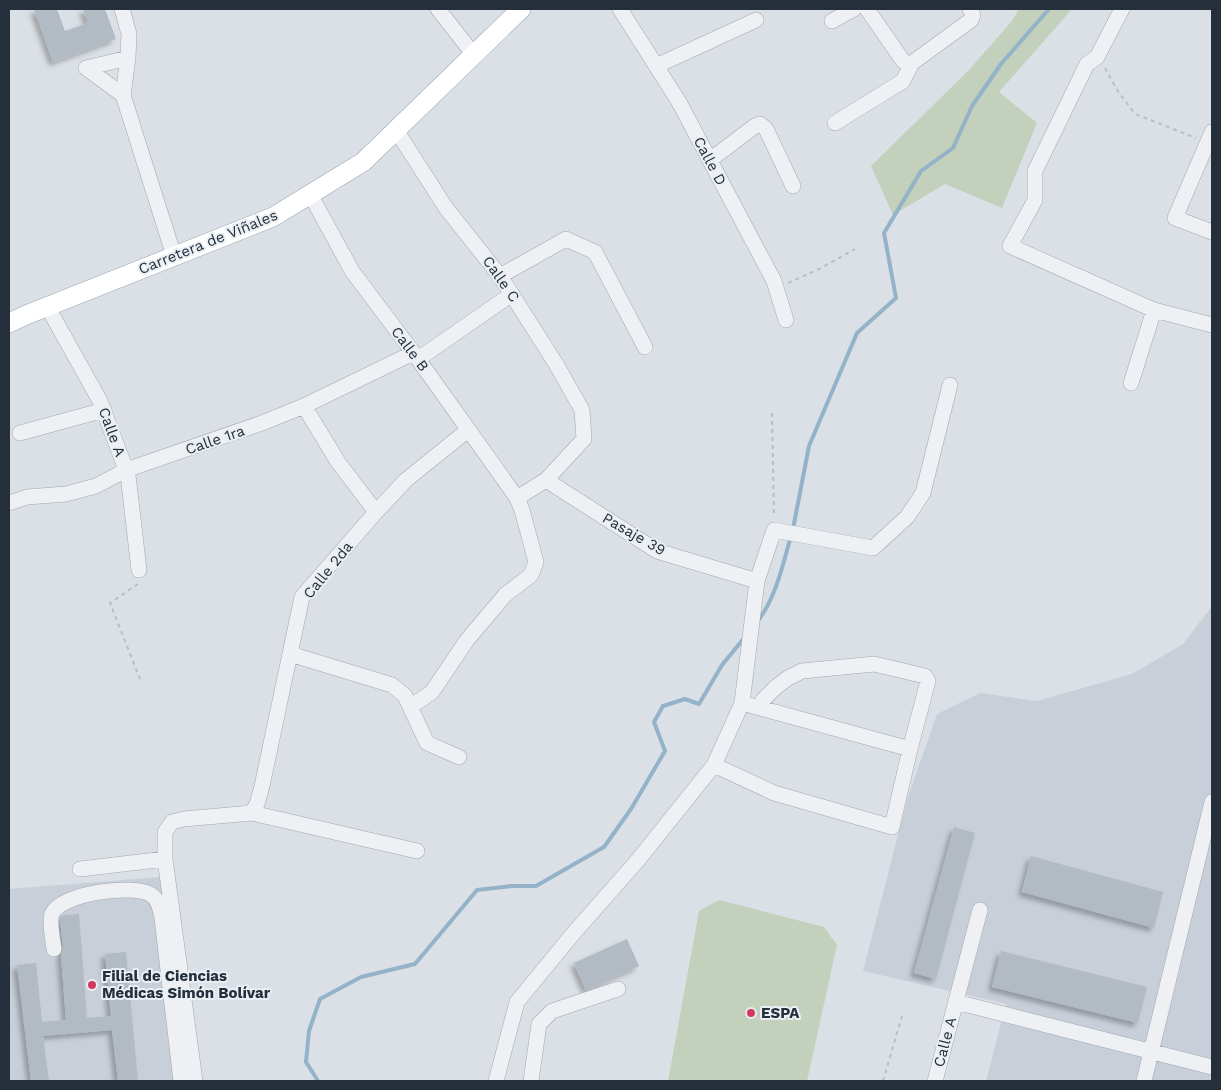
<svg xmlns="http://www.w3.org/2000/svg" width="1221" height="1090" font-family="'Work Sans',sans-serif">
<defs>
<filter id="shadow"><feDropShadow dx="-4" dy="4" stdDeviation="2.5" flood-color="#0004"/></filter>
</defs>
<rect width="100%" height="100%" fill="#dbe0e6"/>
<!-- built -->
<path fill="#c9cfd8" d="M1212,606V1081H986L1006,1004L863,971L907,800L937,714L980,693L1037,701L1132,674L1183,644Z
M161,877L187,1081H9V889Z"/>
<!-- green -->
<path fill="#c3d0bc" d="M1019,9H1072L999,92L1037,123L1002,208L945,184L893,215L871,166L969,70L1012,21Z
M719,900L824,927L837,945L807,1081H668L699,911Z"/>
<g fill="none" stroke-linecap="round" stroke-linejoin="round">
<!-- stream -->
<path stroke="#94b2c8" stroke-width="4" d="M793,529L809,446L857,333L896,298L884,233L921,171L953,148L972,106L1001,64L1049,9
M757,622C776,598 783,564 791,536
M318,1081L306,1062L309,1031L320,999L361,977L415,964L477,890L512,886H536L604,847L631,809L665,751L654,722L663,706L685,699L699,704L722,665L745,637"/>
</g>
<!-- building -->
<path fill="#b2bac3" filter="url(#shadow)" d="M34,9H57L65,31L88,23L83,9H105L116,39L53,62Z
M954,827L975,833L936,979L914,973Z
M1031,856L1163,892L1154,928L1022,892Z
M79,914L87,1018L111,1016L105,954L126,952L138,1081H118L112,1030L43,1036L49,1081H31L17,965L36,963L42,1022L66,1020L61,955L63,948L60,919L64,915Z
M627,939L639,966L586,990L574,963Z
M1001,951L1147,987L1138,1023L992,987Z"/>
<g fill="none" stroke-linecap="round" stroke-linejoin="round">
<!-- minor casing -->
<g stroke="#a1a7b0" stroke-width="16">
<path id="minor" d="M122,9L129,34L128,58L123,95L174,256
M438,9L474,55
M620,9L679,102L774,281L786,320
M867,9L903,61L907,63H912
M1122,9L1097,57L1087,64L1035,171V200L1010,246L1154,310L1212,325
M832,21L854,9
M656,66L756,20
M123,95L86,68L128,58
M835,123L903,81L912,63L971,20L973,15L970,9
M396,130L446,208L500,276L556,364L582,410L584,439L546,480L517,498
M1212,132L1175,218L1212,232
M710,160L755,126L760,124L766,129L793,186
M310,194L352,271L418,359L517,498L522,510L536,562L531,575L505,595L467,640L432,692L410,707
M500,276L566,239L595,252L645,347
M47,306L100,401L128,475L139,570
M418,359L512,294
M1131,383L1154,310
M304,406L338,462L376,512
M20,433L104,410
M546,480L657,551L757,581
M9,503L27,497L66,494L96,486L126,470L262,423L304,406L413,353
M290,654L392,685L405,696L427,743L459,757
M742,703L757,581L774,530L873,548L907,517L923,493L950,385
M714,765L774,793L892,827L910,749L928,681L925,676L874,664L802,671L788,678L776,687L763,700L760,707
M252,813L257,804L262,786L302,597L376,512L406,480L468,430
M80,869L165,859
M54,949C53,941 49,922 52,914C61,893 132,884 150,894C159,899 160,910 162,918L181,1081
M956,1002L1212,1067
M195,1081L165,859V832L172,822L184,819L252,813L417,851
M496,1081L517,1002L572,935L638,860L714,765L742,703L910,749
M531,1081L539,1024L552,1011L618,989
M935,1081L980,910
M1144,1081L1212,802"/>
</g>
<!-- major casing -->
<g stroke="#9aa6b2" stroke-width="20">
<path id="major" d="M9,323L26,315L273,217L363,162L521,9"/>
</g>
<!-- path -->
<path stroke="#babec4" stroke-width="2" stroke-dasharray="4 4" stroke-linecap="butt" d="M1105,68L1117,90L1135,114L1196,138
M788,283L819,269L855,249
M772,413L774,517
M138,584L110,603L140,679
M883,1081L902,1016"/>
<!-- minor -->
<use href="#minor" stroke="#eef0f4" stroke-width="15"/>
<!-- major -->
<use href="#major" stroke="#fff" stroke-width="19"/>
</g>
<!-- markers -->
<g fill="#d13a5d" stroke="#eaeff4" stroke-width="2">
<circle cx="92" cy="985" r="5"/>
<circle cx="751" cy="1013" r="5"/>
</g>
<g text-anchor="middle" stroke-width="4" stroke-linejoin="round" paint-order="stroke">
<!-- street labels -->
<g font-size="15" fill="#252f3c" stroke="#eaeff4">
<text transform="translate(710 161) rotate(62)" y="5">Calle D</text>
<text transform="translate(208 242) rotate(-22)" y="5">Carretera de Viñales</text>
<text transform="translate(501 279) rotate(55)" y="5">Calle C</text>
<text transform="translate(410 349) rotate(53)" y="5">Calle B</text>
<text transform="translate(112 432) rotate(70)" y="5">Calle A</text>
<text transform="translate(215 440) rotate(-19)" y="5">Calle 1ra</text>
<text transform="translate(634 534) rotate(30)" y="5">Pasaje 39</text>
<text transform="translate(328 570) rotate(-51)" y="5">Calle 2da</text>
<text transform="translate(945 1042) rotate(-75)" y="5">Calle A</text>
</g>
<!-- poi labels -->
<g font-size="15" font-weight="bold" fill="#252f3c" stroke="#eaeff4" text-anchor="start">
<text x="102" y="981">Filial de Ciencias<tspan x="102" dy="17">Médicas Simón Bolívar</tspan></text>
<text x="761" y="1018">ESPA</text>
</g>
</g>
<!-- border -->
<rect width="1221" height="1090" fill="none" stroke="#252f3c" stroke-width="20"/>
</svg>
